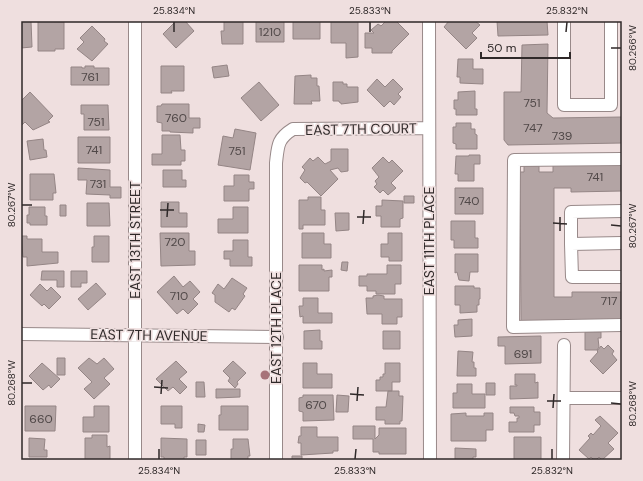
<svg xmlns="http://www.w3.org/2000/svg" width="643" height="481" font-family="'DM Sans',sans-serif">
<rect width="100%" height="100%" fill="#efdfdf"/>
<!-- building -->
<path fill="#b3a4a4" stroke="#948585" d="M21,21H31L32,47L21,48Z
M38,21L64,22V49H55V51H38Z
M176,21H185L194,31L176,48L163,34Z
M224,21H243V44H222L221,31H224Z
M256,21H284V42H256Z
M293,21H320V39H293Z
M331,21H358V57L346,58V43H331Z
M386,21H396L409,34L392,51V53H372V48H365V33H374L371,30L378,24L381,26Z
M449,21H475L480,25L472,33L477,38L466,49L444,27Z
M497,21H547L548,35L498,36Z
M92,26L105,39L104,41L108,44L92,61L77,49L84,42L80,38Z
M548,44L547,113L553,118L622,117V143L508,145L504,140V92H521L522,45Z
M458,59H473V69H483V84L460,83V77H457Z
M227,65L229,76L214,78L212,67Z
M85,66H94V68H109V85H71V67H82V68H85Z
M161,66H184V91H171L172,93H161Z
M311,75V78H317V86H319L320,101H311L312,104H294L295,76Z
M377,79L385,87L393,79L403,89L398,94L401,97L394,105L390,101L384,107L367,90Z
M259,82L279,105L261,121L241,98Z
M333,82H343V84H347V87H358V102L341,104V103L339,102V101H333Z
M475,91V109H477V115H456V109H454V100H458V92Z
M30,92L53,116L48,121L50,122L33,130L25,122L21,126V101Z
M162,104H189V118H200V128H193V133L170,132V131H162V123L157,122V106H161Z
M81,105H108L109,130H84V114H81Z
M456,123H471V129H475V134L477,135V149H456V144L453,143V127H456Z
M235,129L256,133L250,170L218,165L223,136L233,138Z
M162,135H180L181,150H185V161H181V165H152V154H162Z
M78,137H110V163H78Z
M43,139L44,150H46L47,157L30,160L27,141Z
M331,149H348V171L341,172L338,168L330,170L338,179L321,196L307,182L305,183L300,178L305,170L302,167L310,158L313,161L318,157L325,164L331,161Z
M469,155H480V164H474V181H458V174H455L456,156H469Z
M383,157L389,163L392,160L403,171L391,183L396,188L388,195L383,190L380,193L374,187L377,184L375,181L379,177L372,168Z
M553,163H622V191L571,192V188H554V297H572V292H622V321H521L520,172H524V166H539V172H553Z
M78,168L110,170V187H121V198H110V195L86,194L87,180H78Z
M163,170H182V180H186V187H163Z
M30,174H54L56,193H53V200H30Z
M234,175H249V182H254V189H249V201H224V186H234Z
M455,188H483V214H455Z
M404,196H414V203H404Z
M308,197H321V210H325V225H303V229H299V200H308Z
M382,200L403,201V218L400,219V227H381V216H376V206H382Z
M161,202H179V213H187V227H161Z
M87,203H109L110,226H87Z
M60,205H66V216H60Z
M29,207H45V216H47V225H30V223H27V215H29Z
M233,207H248V233H218V219H233Z
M335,213H349V230L336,231Z
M451,221H475V238H478V248H454V240H451Z
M160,233H189V251H195V265L161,266Z
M302,233H324V244H331V258H302Z
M388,233H402V261H389V257H381V244H388Z
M21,236H27V239H42V252H58V263L27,266V257H23Z
M94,236H109V262H92V247H94Z
M233,240H248V257H252V266H230V259H224V251H233Z
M455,254H478V272H470L469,281L459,280L457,272L455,273Z
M342,262H348L347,271L341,270Z
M299,265H322V270L324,269V271L332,270V277H329V291H299Z
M387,265H401V284H395V294H376V291H367V286H359V276H367V274H387Z
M42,271H64V287H57V280H41Z
M71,271H87V283H81V287H71Z
M174,276L183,287L190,281L200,292L193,299L198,304L188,314L183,309L177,314L157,292Z
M232,278L247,288L243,294L245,296L235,310L232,308L229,312L215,302V295L212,293L218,284L224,289Z
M96,283L106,294L88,310L78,299Z
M40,284L47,291L51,287L61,297L49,309L44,304L42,306L30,295Z
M455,286H474V288H480V299H479V305H477V312L460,313V305H455Z
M378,295L384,296V299H402V317H397V324H382V314H367L366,298H373V296Z
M303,298H318V313H332V323H303V316L300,317L299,306H303Z
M472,319V336L455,337L454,325H458V320Z
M320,330V341H322V349H304V331Z
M383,331H400V349H383Z
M585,332H601V338H598L599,347L597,350H585Z
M541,336V363L505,364V346H498V337Z
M608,345L614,351L612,354L617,360L603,374L590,361L598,352L597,351L601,346L604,349Z
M458,351L473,352L472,362H474V368H476V376H457Z
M57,358H65V375H57Z
M89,358L97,364L104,358L114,369L104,378L110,384L94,399L84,389L92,382L78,368Z
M176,361L187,372L179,379L187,387L180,394L173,387L168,391L156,379Z
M233,361L246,373L237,382L238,384L235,388L228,381L230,378L223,371Z
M42,363L60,379L51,388L49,385L43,390L29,376Z
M303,363H317V374H332V388H303Z
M385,363H400V382H392V391H376V380H380V377H383V374H385Z
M515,374H535V383L538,382V398L510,399V386H517V385H515Z
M196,382H204L205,397H196Z
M486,383H495V395H486Z
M457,384H472V394H485V408H453V393H457Z
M216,389H240V397L216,398Z
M388,391H399V396H403L402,421H400V424H385V420H376V407H386Z
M303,395H333L334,420L303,421V412L299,411V398L303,397Z
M337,395L349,396L348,412H336Z
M25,406H56L55,431H25Z
M94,406H109V432H83V417H94Z
M161,406H182V428H175V424H161Z
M221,406H248V430H219V415H221Z
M510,407H534V412H540V425H534V432H509V422H517V418H519V416H515L514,413H510Z
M466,413V416H484V413H493V430H486V441H451V414Z
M600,416L618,433L608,443L614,449L602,460L599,457L596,460H594L591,457L589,459L579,450L590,438L588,436L591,433L593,435L601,426L595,420Z
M198,424L205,425L204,432H198Z
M353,426H375V439L379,435V428H406V454H379V452H373V439H353Z
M301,427H317V437H338V451H333V453L301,455V443H298L299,436H301Z
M92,435H107V447L110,446V460H85V438H92Z
M514,437H541V460H514Z
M29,438L45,439L44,450H47V457H29Z
M161,438L187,439V457H184V460H164V457H161Z
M233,439H248L250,456H248V460H231V449H233Z
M196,440H206V455H196Z
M455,448L476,449V457H473V460H455Z
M292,456H302V460H334H292Z"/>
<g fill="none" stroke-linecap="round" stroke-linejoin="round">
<!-- minor casing -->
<g stroke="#988989" stroke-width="14">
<path id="minor" d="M429,21L430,460
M564,21V105H611V21
M622,159L514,160L513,327L622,325
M622,243L571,244L572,277H622
M571,244V212L622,211
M21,334L277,337
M564,398H622
M135,460V21
M276,460V163C278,146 277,139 293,129L429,128
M563,460L564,345"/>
</g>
<!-- minor -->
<use href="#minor" stroke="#fff" stroke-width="12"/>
</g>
<!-- trees -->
<circle fill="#a77379" cx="265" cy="375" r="4.5"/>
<!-- ticks -->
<path fill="none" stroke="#2f2929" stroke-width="1.5" d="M174,32V22M370,32V22M566,32L567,22M611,48H621M22,205H32M160,210H174M167,217L168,203M357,217H371M553,223L567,224M363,224L364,210M611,225L621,226M560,231V217M22,383H32M154,387L168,388M161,394L162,380M350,394L364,395M357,401L358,387M547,401H561M611,403L621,404M553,408L554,394M159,459V449M355,459L356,449M552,459V449"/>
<g text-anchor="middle" stroke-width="3.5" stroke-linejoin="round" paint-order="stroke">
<!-- number labels -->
<g font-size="12" fill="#504848">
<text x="270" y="36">1210</text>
<text x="90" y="81">761</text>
<text x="532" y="107">751</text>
<text x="176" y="122">760</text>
<text x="96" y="126">751</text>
<text x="533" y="132">747</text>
<text x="562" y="140">739</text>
<text x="94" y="154">741</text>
<text x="237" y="155">751</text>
<text x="595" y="181">741</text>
<text x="98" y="188">731</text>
<text x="469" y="205">740</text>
<text x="175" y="246">720</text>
<text x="179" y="300">710</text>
<text x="609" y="305">717</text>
<text x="523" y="358">691</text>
<text x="316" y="409">670</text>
<text x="41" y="423">660</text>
</g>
<!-- street labels -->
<g font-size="14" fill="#2f2929" stroke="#efdfdf">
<text transform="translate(361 129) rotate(-1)" y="5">EAST 7TH COURT</text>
<text transform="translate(135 240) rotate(-90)" y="5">EAST 13TH STREET</text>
<text transform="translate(429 241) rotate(-90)" y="5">EAST 11TH PLACE</text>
<text transform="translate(276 328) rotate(-90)" y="5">EAST 12TH PLACE</text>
<text transform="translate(149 335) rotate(1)" y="5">EAST 7TH AVENUE</text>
</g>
</g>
<!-- border -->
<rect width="643" height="481" fill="none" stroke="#efdfdf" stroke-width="44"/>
<!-- scale -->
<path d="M481 52v6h89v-6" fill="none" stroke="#2f2929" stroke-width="2"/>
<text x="487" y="52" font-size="12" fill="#2f2929" stroke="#efdfdf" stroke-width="3" paint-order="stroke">50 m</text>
<rect x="22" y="22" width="599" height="437" fill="none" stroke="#2f2929" stroke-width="1.5"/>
<g font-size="10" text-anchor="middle" fill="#2f2929">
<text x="174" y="14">25.834°N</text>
<text x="370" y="14">25.833°N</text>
<text x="567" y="14">25.832°N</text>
<text transform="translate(632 48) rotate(-90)" y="4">80.266°W</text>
<text transform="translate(11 205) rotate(-90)" y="4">80.267°W</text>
<text transform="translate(632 226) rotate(-90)" y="4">80.267°W</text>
<text transform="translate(11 383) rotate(-90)" y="4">80.268°W</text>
<text transform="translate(632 404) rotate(-90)" y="4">80.268°W</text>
<text x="159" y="474">25.834°N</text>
<text x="355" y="474">25.833°N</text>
<text x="552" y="474">25.832°N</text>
</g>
</svg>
